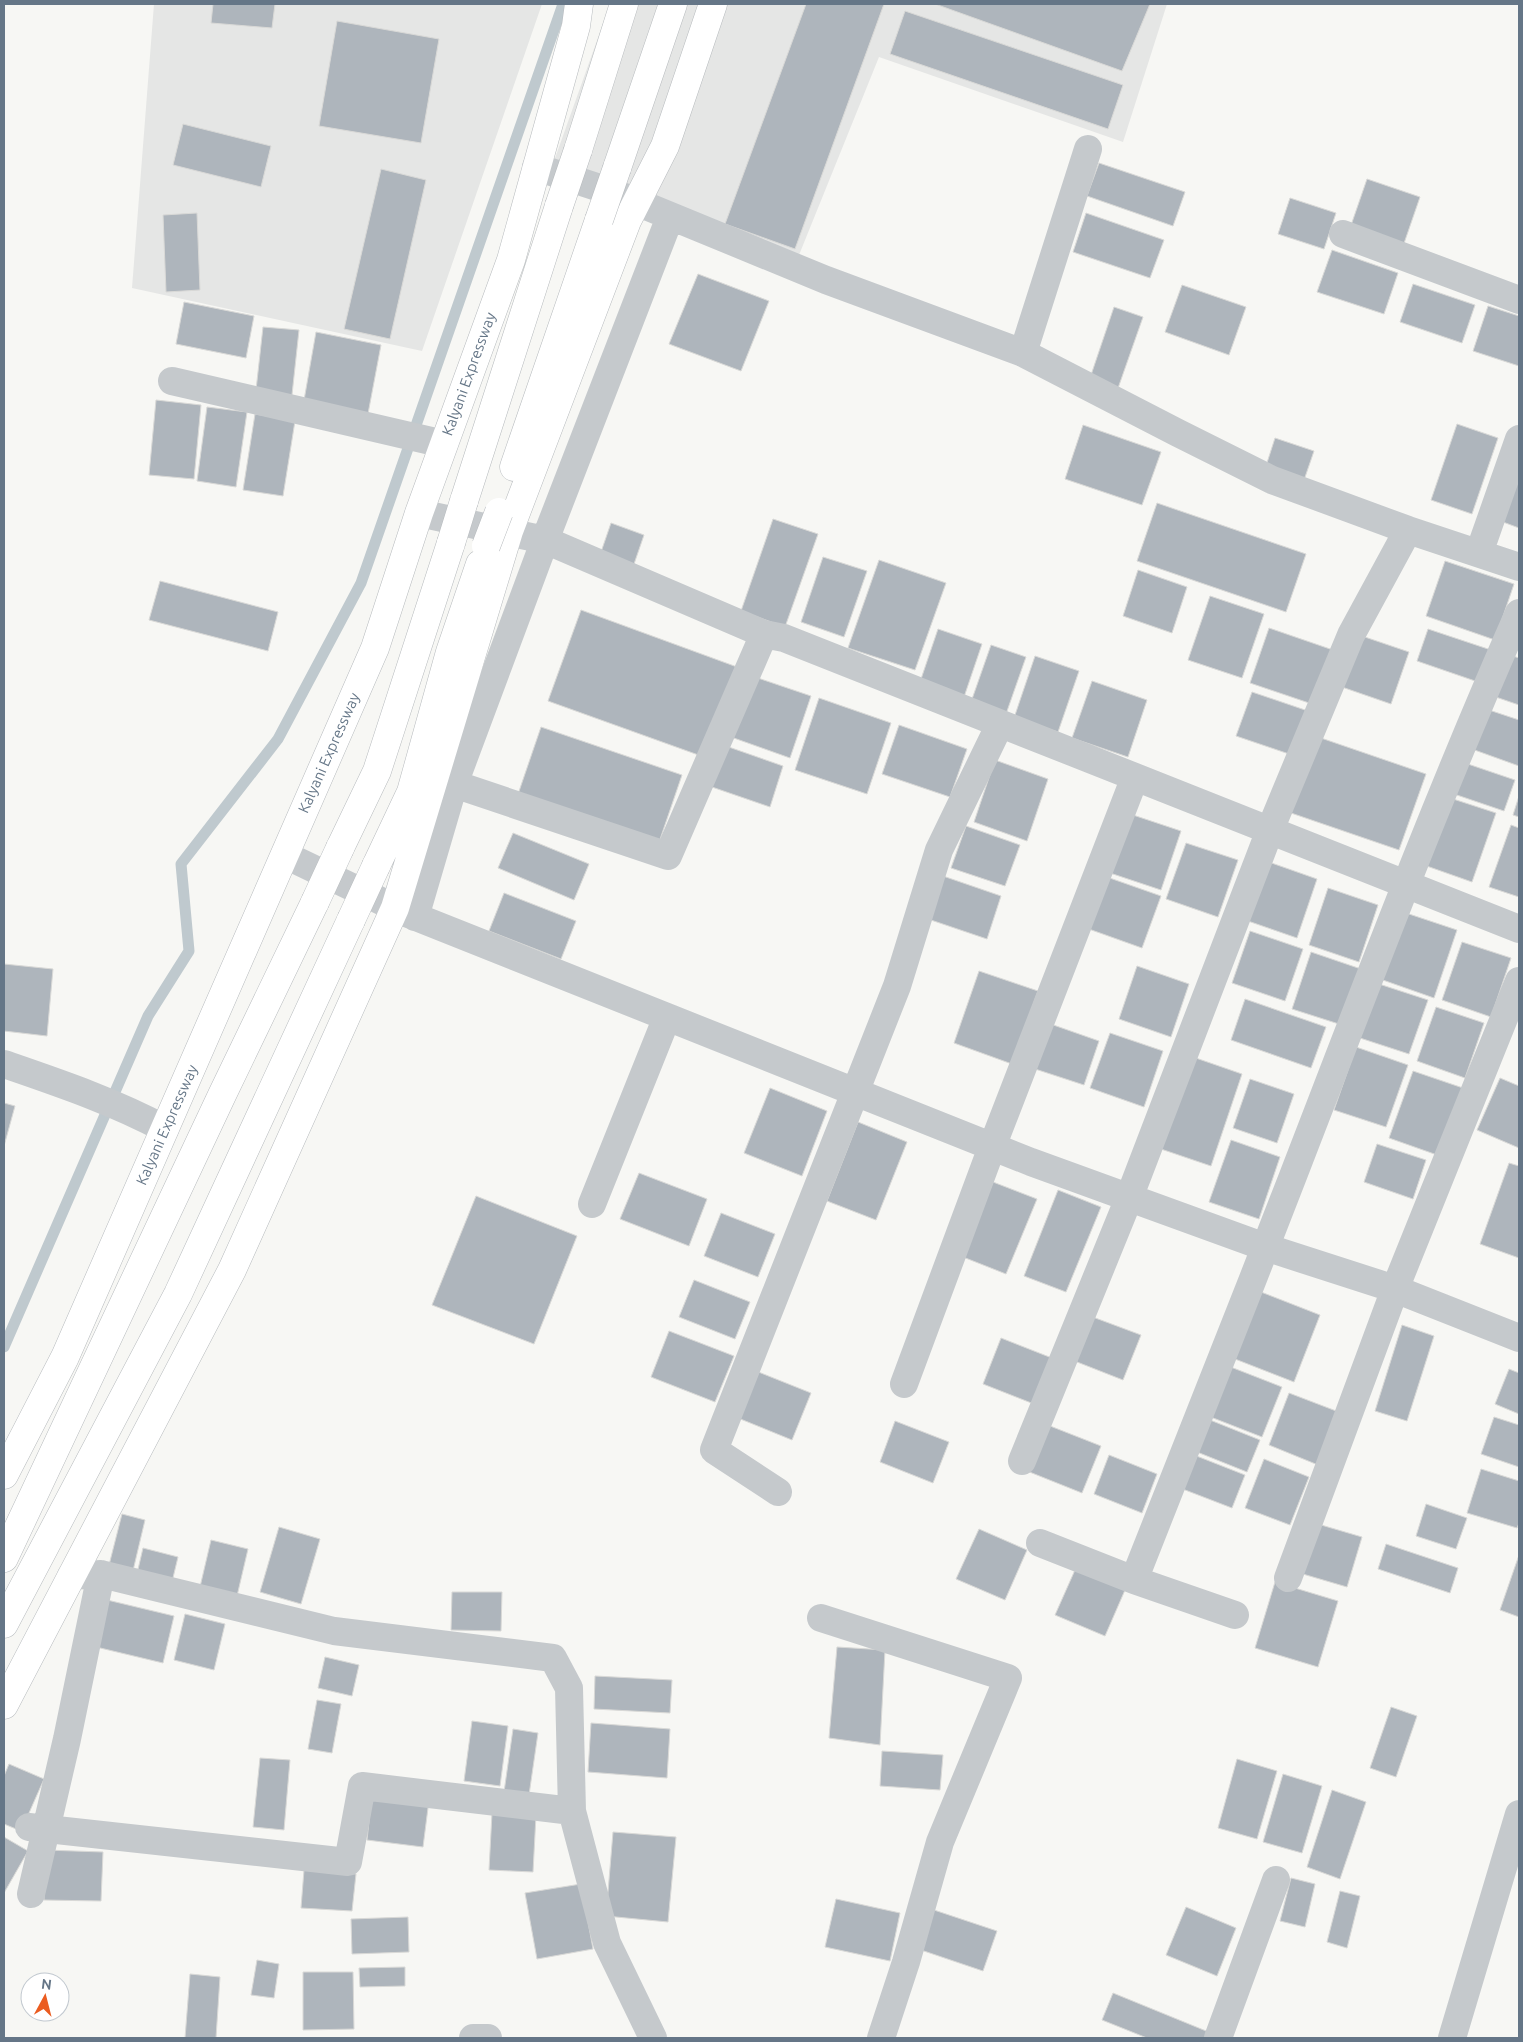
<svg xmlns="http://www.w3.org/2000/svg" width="1523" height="2042" font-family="Ubuntu,sans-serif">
<rect width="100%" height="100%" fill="#f7f7f4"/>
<!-- built -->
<path fill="#e5e6e5" d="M154,4H542L422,351L132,288Z
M610,4H1167L1123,142L879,57L799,255L554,161Z"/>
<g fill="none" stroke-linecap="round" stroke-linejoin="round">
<!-- stream -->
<path stroke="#bfc9ce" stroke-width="11" d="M4,1347L148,1016L189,951L181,864L278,739L361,583L563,4"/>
</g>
<!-- building -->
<path fill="#aeb5bc" stroke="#d9d9d7" d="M213,4H275L272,28L211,23Z
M806,4H884L795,249L725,224Z
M935,4H1150L1122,71Z
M905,11L1123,85L1108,129L890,54Z
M337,21L439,39L421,143L319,126Z
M183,124L271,146L261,187L173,165Z
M1099,163L1185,192L1173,226L1087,196Z
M381,169L426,180L390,339L344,329Z
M1367,179L1420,197L1401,252L1348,234Z
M1290,198L1336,213L1324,249L1278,234Z
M197,213L200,290L166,292L163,215Z
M1086,213L1164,240L1150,278L1073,252Z
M1332,250L1398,273L1384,314L1317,292Z
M698,274L769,301L741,371L669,344Z
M1413,284L1475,305L1462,343L1400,322Z
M1182,285L1246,307L1229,355L1165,332Z
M184,302L254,316L246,358L176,344Z
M1488,306L1519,316V366L1473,351Z
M1114,307L1143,317L1117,391L1089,381Z
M263,327L299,330L291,404L255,399Z
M316,332L381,345L367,419L303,406Z
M156,400L201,405L194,479L149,475Z
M207,407L247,412L236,487L197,481Z
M255,414L295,421L283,496L243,490Z
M1457,424L1498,438L1472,514L1431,500Z
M1083,425L1161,452L1142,505L1065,479Z
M1275,438L1314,451L1303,483L1265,469Z
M1519,475V528L1503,522Z
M1157,503L1306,554L1286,612L1137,561Z
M773,519L818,534L785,627L741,611Z
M611,523L644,535L634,564L601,552Z
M823,557L867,571L844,637L801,622Z
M879,560L946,583L915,670L848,648Z
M1445,561L1514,584L1495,640L1426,616Z
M1138,570L1187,587L1172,633L1123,616Z
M160,581L278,612L268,651L149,620Z
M1210,596L1264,614L1242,678L1188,660Z
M581,610L737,667L704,757L548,701Z
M1269,628L1333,650L1315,705L1250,683Z
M938,629L982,644L964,697L920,682Z
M1428,629L1491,650L1481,683L1417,661Z
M1356,634L1409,652L1391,704L1339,686Z
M991,645L1026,657L1006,714L971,702Z
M1504,653L1519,658V705L1490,695Z
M1035,656L1079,671L1058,732L1014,718Z
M752,676L811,696L790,758L731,737Z
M1092,681L1147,700L1128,757L1072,738Z
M1252,692L1311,712L1295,756L1236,736Z
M819,698L891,723L867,794L795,770Z
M1483,708L1519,720V766L1469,748Z
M899,725L967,749L950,797L882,774Z
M541,727L682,775L656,851L515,803Z
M1318,737L1426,774L1399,850L1291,813Z
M723,745L783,766L770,807L709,786Z
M995,760L1048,779L1027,841L974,822Z
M1459,761L1515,780L1504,811L1448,792Z
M1444,796L1496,813L1472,882L1421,864Z
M1519,796V817L1513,815Z
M1130,814L1181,831L1161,890L1110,873Z
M1511,825L1519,828V897L1489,887Z
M966,826L1020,845L1005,886L951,868Z
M513,833L589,864L574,900L498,868Z
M1186,843L1238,860L1218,917L1166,899Z
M1266,861L1317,879L1297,938L1245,920Z
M940,875L1001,896L987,939L925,918Z
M1104,876L1161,896L1142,948L1086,928Z
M1328,888L1378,905L1359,962L1309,945Z
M504,893L576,921L561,959L489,931Z
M1403,912L1457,930L1434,998L1380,979Z
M1250,931L1303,949L1285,1001L1232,983Z
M1462,942L1511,958L1491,1017L1442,1000Z
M1311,952L1361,969L1342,1025L1292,1009Z
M4,964L53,969L47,1036L4,1031Z
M1137,966L1189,984L1171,1037L1119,1019Z
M979,971L1038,991L1012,1064L954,1043Z
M1379,984L1428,1000L1409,1054L1360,1038Z
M1245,999L1326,1027L1311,1068L1231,1040Z
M1436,1007L1484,1023L1465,1078L1417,1061Z
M1042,1021L1099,1041L1084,1085L1026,1066Z
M1110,1033L1163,1051L1144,1107L1090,1088Z
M1356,1047L1408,1065L1386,1127L1334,1110Z
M1190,1056L1242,1074L1211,1166L1158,1148Z
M1413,1071L1463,1088L1440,1156L1389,1138Z
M1500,1078L1519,1086V1148L1477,1130Z
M1250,1079L1294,1094L1277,1143L1233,1128Z
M770,1088L827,1111L802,1176L744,1153Z
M4,1103L15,1106L4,1146Z
M858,1122L907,1142L876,1220L827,1201Z
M1231,1140L1280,1157L1259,1219L1209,1202Z
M1377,1144L1426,1160L1413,1199L1364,1182Z
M1509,1163L1519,1166V1258L1480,1244Z
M639,1173L707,1199L689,1246L620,1219Z
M993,1182L1037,1199L1006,1274L963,1257Z
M1058,1190L1101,1207L1066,1292L1024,1276Z
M476,1196L577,1236L534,1344L432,1305Z
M721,1213L775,1234L758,1277L704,1256Z
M694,1280L750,1302L735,1339L679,1317Z
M1261,1292L1320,1315L1294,1382L1235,1359Z
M1090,1316L1141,1335L1123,1380L1072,1360Z
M1402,1325L1434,1336L1407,1421L1375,1411Z
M669,1331L734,1356L715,1402L651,1377Z
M1001,1338L1057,1360L1039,1406L983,1384Z
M1223,1364L1282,1387L1262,1437L1203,1414Z
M1509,1369L1519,1373V1414L1495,1404Z
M756,1371L811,1393L792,1440L738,1418Z
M1289,1393L1344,1414L1323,1467L1269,1445Z
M1494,1417L1519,1425V1467L1481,1454Z
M1205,1418L1260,1440L1247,1472L1192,1450Z
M895,1421L949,1442L933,1483L880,1462Z
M1045,1424L1101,1446L1082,1493L1027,1471Z
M1109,1455L1157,1474L1142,1513L1094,1494Z
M1194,1455L1245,1475L1232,1508L1180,1488Z
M1264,1459L1309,1477L1290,1525L1245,1508Z
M1481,1469L1519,1481V1523L1517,1528L1467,1513Z
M1426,1504L1467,1518L1456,1549L1416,1536Z
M122,1514L145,1520L132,1575L108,1569Z
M1311,1522L1362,1537L1347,1587L1296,1572Z
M279,1527L320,1539L301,1604L260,1592Z
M979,1529L1027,1550L1005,1600L956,1579Z
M211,1540L248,1549L237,1596L200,1587Z
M1386,1544L1458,1568L1450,1593L1378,1569Z
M143,1548L178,1557L171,1586L136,1578Z
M1519,1555V1617L1500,1610Z
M1075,1570L1125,1590L1105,1636L1055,1615Z
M1275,1582L1338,1601L1318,1667L1255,1648Z
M452,1592H502L501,1631L451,1630Z
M103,1599L174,1616L163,1663L92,1646Z
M185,1614L225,1624L214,1670L174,1660Z
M837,1647L885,1650L880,1745L829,1738Z
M325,1657L359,1665L352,1696L318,1688Z
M595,1676L672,1680L670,1713L594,1709Z
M317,1700L341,1704L332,1753L308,1749Z
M1391,1707L1417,1716L1396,1777L1370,1768Z
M472,1721L508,1726L500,1786L464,1781Z
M591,1723L670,1729L667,1778L588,1772Z
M513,1729L538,1733L529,1795L504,1792Z
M882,1751L943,1755L940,1790L880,1786Z
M260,1758L290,1760L284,1830L253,1827Z
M1237,1759L1277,1771L1257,1839L1218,1828Z
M9,1764L44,1779L21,1831L4,1824V1776Z
M1283,1774L1322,1786L1302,1853L1263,1842Z
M1332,1790L1366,1802L1340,1879L1307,1867Z
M372,1794L429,1800L423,1847L367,1840Z
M492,1813L536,1815L533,1872L489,1870Z
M613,1832L676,1837L668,1922L606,1916Z
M4,1837L28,1851L4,1893Z
M45,1850L103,1852L101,1901L44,1900Z
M304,1870L356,1874L352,1911L301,1908Z
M1291,1878L1315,1884L1305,1927L1280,1921Z
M581,1884L593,1949L537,1959L525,1893Z
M1340,1891L1360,1896L1347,1948L1327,1942Z
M836,1899L900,1913L890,1961L825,1947Z
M1186,1907L1236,1928L1217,1976L1166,1955Z
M931,1909L997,1931L983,1971L918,1949Z
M408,1917L409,1952L352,1954L351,1919Z
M257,1960L279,1964L274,1998L251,1995Z
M405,1967V1986L360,1987L359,1968Z
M303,1972H353L354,2029L303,2030Z
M190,1974L220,1977L216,2038H185Z
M1113,1993L1211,2033L1209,2038H1147L1102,2020Z"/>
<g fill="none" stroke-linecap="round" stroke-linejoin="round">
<!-- highway casing -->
<g stroke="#b7bbbe" stroke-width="29">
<path id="highway" d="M578,150L624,4
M617,168L673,4
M514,467L599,220
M464,501L559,206
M340,848L377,771L451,543
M376,866L411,792L450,652L480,564
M4,1475L65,1357L375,648L419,513L511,260L576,26L579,4
M4,1558L222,1095L315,902
M4,1624L178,1294L351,920
M4,1705L232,1270L395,908L509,531L627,221L665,146L713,4"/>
</g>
<!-- street -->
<path stroke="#c5c9cc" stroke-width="28" d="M536,167L612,192L826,280L1023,353L1178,433L1272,480L1408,530L1519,567
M1343,234L1519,300
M1023,353L1088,149
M172,381L444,444
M419,513L545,540L764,634L784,638L1519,929
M1479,553L1519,439
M454,784L668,856L764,634
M285,855L406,913L1031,1162L1265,1247L1395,1289L1519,1338
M415,917L454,784L545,540L670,217
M4,1064C59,1083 113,1101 165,1129
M592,1204L667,1017
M904,1384L992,1147L1135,777
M1022,1461L1129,1198L1270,830L1351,635L1408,530
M778,1492L714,1450L897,986L939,850L1000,724
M1040,1543L1134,1580L1235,1615
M71,1576L101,1574L334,1631L553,1658L569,1688L572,1811L607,1943L653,2038
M1288,1578L1395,1289L1519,981
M1134,1580C1187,1445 1241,1311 1293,1176C1366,987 1437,798 1519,613
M821,1618L1008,1678L940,1842L906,1962L881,2038
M29,1827L348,1862L362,1786L572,1811
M31,1894L67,1739L101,1574
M473,2038H488
M1218,2038L1276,1880
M1452,2038L1519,1814"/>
<!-- highway -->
<use href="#highway" stroke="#fff" stroke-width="28"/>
<!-- highway-bridge casing -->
<g stroke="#b7bbbe" stroke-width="29" stroke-linecap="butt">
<path id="highway-bridge" d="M559,206L578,150
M599,220L617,168
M451,543L464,501
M486,546L499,512
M315,902L340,848
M351,920L376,866"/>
</g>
<!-- highway-bridge -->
<use href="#highway-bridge" stroke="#fff" stroke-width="28"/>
</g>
<g text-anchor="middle" stroke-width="5" stroke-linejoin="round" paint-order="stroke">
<!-- street labels -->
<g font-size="15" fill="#657687" stroke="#fff">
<text transform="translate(469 374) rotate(-70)" y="5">Kalyani Expressway</text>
<text transform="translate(329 753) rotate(-66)" y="5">Kalyani Expressway</text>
<text transform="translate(167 1125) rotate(-66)" y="5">Kalyani Expressway</text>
</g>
</g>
<!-- border -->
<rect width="1523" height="2042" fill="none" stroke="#657687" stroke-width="10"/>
<!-- north arrow -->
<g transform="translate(45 1997) rotate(7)"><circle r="24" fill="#ffffff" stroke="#c1c8cf"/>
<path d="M0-4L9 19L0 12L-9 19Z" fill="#eb5c20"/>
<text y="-8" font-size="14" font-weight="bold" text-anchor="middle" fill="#657687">N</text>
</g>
</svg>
